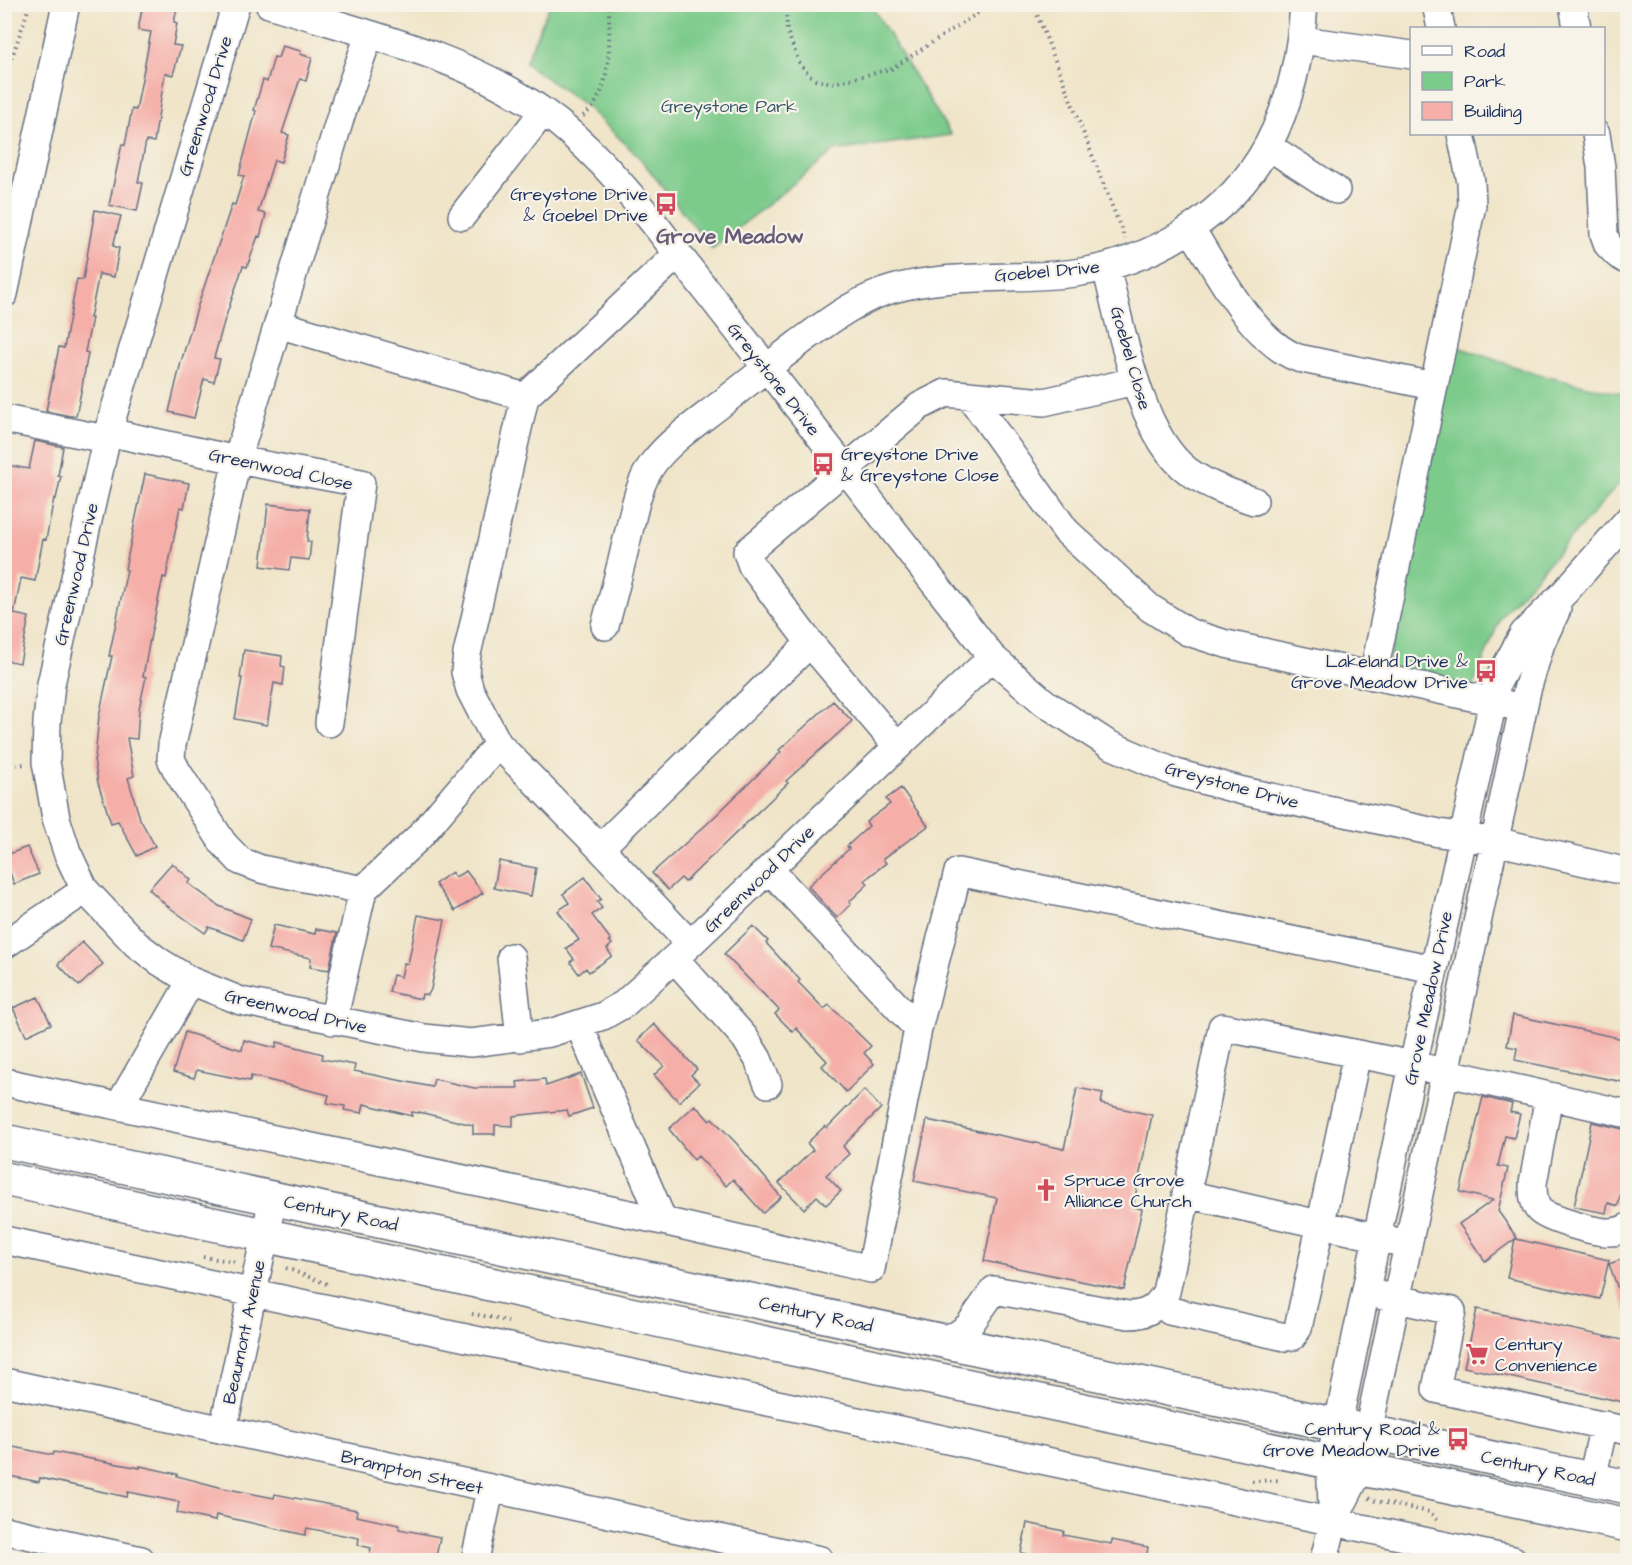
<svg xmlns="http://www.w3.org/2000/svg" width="1632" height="1565" font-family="'Architects Daughter',sans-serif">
<rect width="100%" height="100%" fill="#f7f3e8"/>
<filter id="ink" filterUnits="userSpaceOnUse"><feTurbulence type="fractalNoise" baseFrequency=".0167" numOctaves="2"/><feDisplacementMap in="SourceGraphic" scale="12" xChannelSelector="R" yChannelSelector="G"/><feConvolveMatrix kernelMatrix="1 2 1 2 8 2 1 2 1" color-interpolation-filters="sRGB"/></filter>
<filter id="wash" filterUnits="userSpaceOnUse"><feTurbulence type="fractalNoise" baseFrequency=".008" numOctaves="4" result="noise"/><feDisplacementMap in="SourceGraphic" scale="24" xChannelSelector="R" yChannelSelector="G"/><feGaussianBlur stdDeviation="1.35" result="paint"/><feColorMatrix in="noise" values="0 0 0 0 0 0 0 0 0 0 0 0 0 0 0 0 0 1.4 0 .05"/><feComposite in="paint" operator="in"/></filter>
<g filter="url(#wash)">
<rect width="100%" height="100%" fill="#f0e5c9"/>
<!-- green -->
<path fill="#7bcb8b" stroke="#4b7d74" stroke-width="1.5" d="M550,4L871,5L951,135L834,151L712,249L639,157L586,106L525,63Z
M1449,344L1539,375L1627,395V475L1501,616L1472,689L1387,671Z"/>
<g id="blocks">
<!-- building -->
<path fill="#f5aea8" d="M143,4H154L177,9L174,22L177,23L173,45L181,46L173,75L165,73L154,142L146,141L138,182L143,183L137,211L109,205L122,144L125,145L132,109L136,110L151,32L138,30Z
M282,46L301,51L300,54L312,58L306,81L300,79L282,133L289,135L281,162L274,160L258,212L266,214L260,237L258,236L247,267L243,266L224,322L214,358L220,359L214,382L204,379L194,418L169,412L181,362L198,305L232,204L235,205L244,176L239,175L256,111L254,110L263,80L267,82L274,57L278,58Z
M95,210L121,216L113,246L119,248L114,277L99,274L90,318H92L85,352L88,353L82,387L76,416H70L46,411L59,347L64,348L77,279L83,280Z
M35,441L63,447L58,476H61L56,499L54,498L46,540L43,539L35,581L21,578L14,614L29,617L20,663L4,660V475L7,465L29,469Z
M145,474L189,483L184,508L180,507L166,578L163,577L150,639L143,676L146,677L139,709L137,739L127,738L134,776L128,778L140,819L155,846L137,856L118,821L111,823L98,783L94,759L95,758L99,716L112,656H109L127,570L125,569Z
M268,504L310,509L307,541L311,542L309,560L291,558L289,570L261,566Z
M244,650L282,656L281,666L285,667L283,685L274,683L267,725L235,719L242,678H240Z
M833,701L852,721L786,781L788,783L685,882L681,878L668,890L652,873L707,824L781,752L779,750Z
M901,788L928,826L883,859L886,863L865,880L868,884L849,902L851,904L837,918L808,886L849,849L847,846L869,826L866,822L890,804L886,799Z
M27,847L39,874L14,884L4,856Z
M499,861L536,868L531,896L494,888Z
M172,863L191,880L188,883L219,906L251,919L243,940L209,927L205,933L166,905L149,889Z
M466,871L483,893L455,911L435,884L452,872L455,877Z
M585,877L601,899L597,902L602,908L592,915L611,940L609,941L612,944L607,949L612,956L589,972L586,968L579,974L570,962L574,959L566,948L579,940L558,911L569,903L563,894Z
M418,915L445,920L431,989L428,995L422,994L421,999L389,992L393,975L401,977L404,963L408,964Z
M274,925L315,934L316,929L337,933L329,970L310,967L311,958L268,949Z
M753,926L768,941L766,943L800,980L798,982L824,1009L829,1005L871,1046L864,1053L874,1064L846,1092L822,1066L827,1061L796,1028L793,1032L775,1014L779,1010L724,954Z
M82,942L103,964L79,986L58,964Z
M38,997L51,1024L26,1036L13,1008Z
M1513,1015L1628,1040V1083L1515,1060L1517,1048L1507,1046Z
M654,1024L697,1069L691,1075L699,1083L679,1102L654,1075L664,1066L638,1040Z
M185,1032L242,1050L244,1040L276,1048L277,1042L323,1054L322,1059L355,1065L354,1071L432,1087L434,1079L474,1088H518L517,1082L545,1079L546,1086L581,1074L593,1108L569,1116L567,1110L513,1116V1126L495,1125V1134H473V1125L419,1112V1113L412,1112V1116L364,1104L362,1113L344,1110L345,1106L327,1103L329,1095L251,1076L250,1081L197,1070L194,1078L173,1072Z
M1077,1088L1103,1093L1101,1104L1152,1115L1133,1207L1142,1209L1124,1290L984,1261L997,1198L914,1181L927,1120L1064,1149Z
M864,1090L881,1108L843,1146L849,1154L826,1175L841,1191L826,1205L817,1196L804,1209L779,1183L813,1150L807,1143L825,1126L827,1128Z
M1483,1097L1512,1104L1510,1112L1520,1114L1514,1138L1505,1136L1498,1166L1508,1168L1498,1211L1517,1238L1516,1239L1609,1260L1600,1299L1507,1278L1515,1239L1485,1261L1459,1224L1493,1200L1460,1192Z
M695,1105L709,1120L712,1118L737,1144L781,1197L763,1213L733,1179L726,1186L698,1156L694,1160L669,1129Z
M1592,1122L1623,1129L1622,1138L1628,1139V1159L1618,1206L1608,1203L1606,1213L1574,1207Z
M1628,1257V1310L1626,1311L1609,1264Z
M1477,1309L1628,1341V1383L1623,1402L1464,1367Z
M8,1446L53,1455L54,1452L140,1468V1466L177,1474V1476L223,1488L274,1498L275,1494L357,1510L356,1516L399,1525V1529L440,1537L436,1557L433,1556L432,1560H368L371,1548L358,1545L359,1538L307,1528L305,1535L216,1515L215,1521L177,1513L179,1502L128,1492L127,1497L40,1478L39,1482L4,1475Z
M1027,1523L1064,1531L1063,1535L1111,1544L1112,1540L1148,1547L1146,1560H1056L1021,1553Z"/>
</g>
</g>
<g filter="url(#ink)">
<use href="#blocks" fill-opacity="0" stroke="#666f83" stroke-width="1.5"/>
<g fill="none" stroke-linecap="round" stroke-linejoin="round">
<!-- minor casing -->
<g stroke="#666f83" stroke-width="30">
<path id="minor" d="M236,4L108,432L51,684L47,722L46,762L56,818L67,852L85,890L136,944L160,962L191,981L241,1001L424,1038L471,1043L550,1033L603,1016L624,1004L690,944L992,657
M269,4C362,33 463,55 544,112C586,142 620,182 653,222L992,657L1045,703L1108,744L1176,773L1243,791L1439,833L1495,841L1628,872
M1436,4L1441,28
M1573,4L1577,28
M369,35L342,112L237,460L172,745L171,759L177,771L223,843L240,861L261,869L363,890L419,837L498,744
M1301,40L1412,55
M1596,134L1601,167L1604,234L1608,245L1618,255L1628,261
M1268,146L1336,190
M462,216L543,112
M1191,229C1217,270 1251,340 1298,358L1433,386
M678,254L525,397L467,654L465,672L470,690L498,744L600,848L690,944
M1106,267C1121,325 1138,434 1188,471C1209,486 1230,493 1254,501
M4,294L66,4
M278,324L525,397
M969,395L1066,531L1150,608L1188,632L1226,644L1509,705
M4,419L106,439
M108,432L237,460L361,483L329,723
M605,626C613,596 621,566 628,535C634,511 638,483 654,462C672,439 698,422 721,404C747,383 773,363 799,343C829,321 857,299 893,289C954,272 1014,281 1075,273C1153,262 1231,215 1268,145C1291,102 1301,53 1304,4
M1373,676L1472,205L1471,182L1461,134
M897,746L810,643L752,566L747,552L920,406L946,393L1044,402L1135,381
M600,848L810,643
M769,869L918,1029
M4,945L85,890
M511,957L520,1038
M675,959L745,1038L758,1059L768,1084
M333,1021L363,890
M579,1025L663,1221
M4,1082L663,1221L871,1269L918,1029L958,872L1434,969
M1549,1096L1533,1183C1533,1192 1533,1203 1539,1210C1547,1219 1597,1233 1610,1232C1616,1232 1622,1231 1628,1227
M119,1106L191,981
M1186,1194L1394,1241
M4,1240L1513,1560
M1379,1295L1452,1311L1436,1389L1628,1431
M1159,1303L1170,1311L1285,1337L1293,1336L1298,1328L1308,1283L1357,1054
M937,1340L957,1335L968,1327L994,1290L1128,1315C1147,1315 1156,1309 1166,1292L1222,1027L1413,1065L1628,1114
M4,1382L820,1560
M223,1430L273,1199
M1592,1479L1604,1425
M1333,1522L1360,1469L1527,690L1541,643L1557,609
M4,1530L141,1560
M475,1560L490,1490
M1324,1560L1333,1523L1330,1462L1413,1065L1497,683L1524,633L1565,592L1628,520"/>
</g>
<!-- major casing -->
<g stroke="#666f83" stroke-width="36">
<path id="major" d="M4,1141L1628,1487
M4,1179L680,1325L1628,1525"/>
</g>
<!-- path -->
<path stroke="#666f83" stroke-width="4" stroke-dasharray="1.5 4.5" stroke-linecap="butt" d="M786,4L787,31L799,62L809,75L816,80L834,83L891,69L992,4
M1033,4L1125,239
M4,81L30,4
M583,116C614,94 609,38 609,4
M4,766L25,764
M203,1257L237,1262
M286,1268L327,1284
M472,1314L496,1318L508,1322
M1252,1481L1281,1480
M1369,1498L1371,1500L1430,1512L1438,1521
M1534,1560H1586"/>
<!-- minor -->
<use href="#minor" stroke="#fff" stroke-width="27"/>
<!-- major -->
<use href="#major" stroke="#fff" stroke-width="33"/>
</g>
</g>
<!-- icons -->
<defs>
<g id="bus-bare" transform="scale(1.8)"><path d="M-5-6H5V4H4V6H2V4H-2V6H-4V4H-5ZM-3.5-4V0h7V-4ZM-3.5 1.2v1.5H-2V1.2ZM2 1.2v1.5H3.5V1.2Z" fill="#d1495b" stroke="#f7f3e8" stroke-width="2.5" paint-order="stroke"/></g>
<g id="church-bare" transform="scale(1.8)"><path d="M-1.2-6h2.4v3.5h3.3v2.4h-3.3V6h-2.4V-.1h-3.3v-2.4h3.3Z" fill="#d1495b" stroke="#f7f3e8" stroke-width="2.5" paint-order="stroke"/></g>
<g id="supermarket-bare" transform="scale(1.8)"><path d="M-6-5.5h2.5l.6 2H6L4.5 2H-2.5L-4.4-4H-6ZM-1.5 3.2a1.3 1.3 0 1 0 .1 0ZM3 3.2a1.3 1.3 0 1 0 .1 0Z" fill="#d1495b" stroke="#f7f3e8" stroke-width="2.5" paint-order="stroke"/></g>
</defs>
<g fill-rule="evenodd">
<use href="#bus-bare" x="666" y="204"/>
<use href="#bus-bare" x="823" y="464"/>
<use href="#bus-bare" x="1486" y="671"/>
<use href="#church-bare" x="1046" y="1190"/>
<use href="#supermarket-bare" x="1477" y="1354"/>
<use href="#bus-bare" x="1458" y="1439"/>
</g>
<g text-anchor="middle" stroke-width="4.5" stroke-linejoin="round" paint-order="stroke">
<!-- street labels -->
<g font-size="18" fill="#1b2f5e" stroke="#f7f3e8">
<text transform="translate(205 106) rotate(-73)" y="6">Greenwood Drive</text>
<text transform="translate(1047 271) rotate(-5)" y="6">Goebel Drive</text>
<text transform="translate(1131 358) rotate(74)" y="6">Goebel Close</text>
<text transform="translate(774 379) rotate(52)" y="6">Greystone Drive</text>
<text transform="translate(281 469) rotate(12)" y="6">Greenwood Close</text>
<text transform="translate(76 574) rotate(-77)" y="6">Greenwood Drive</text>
<text transform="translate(1232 785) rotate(15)" y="6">Greystone Drive</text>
<text transform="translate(759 879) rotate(-44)" y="6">Greenwood Drive</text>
<text transform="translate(1428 998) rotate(-78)" y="6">Grove Meadow Drive</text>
<text transform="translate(296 1011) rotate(13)" y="6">Greenwood Drive</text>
<text transform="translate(341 1213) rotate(12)" y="6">Century Road</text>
<text transform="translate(816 1314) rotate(12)" y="6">Century Road</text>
<text transform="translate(244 1332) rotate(-78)" y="6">Beaumont Avenue</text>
<text transform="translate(1538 1468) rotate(12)" y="6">Century Road</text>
<text transform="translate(412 1472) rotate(13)" y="6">Brampton Street</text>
</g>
<!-- park labels -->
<g font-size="18" fill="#335669" stroke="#f7f3e8">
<text x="729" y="112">Greystone Park</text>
</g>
<!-- poi labels -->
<g font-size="18" fill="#1b2f5e" stroke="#f7f3e8" text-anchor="end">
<text x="648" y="200">Greystone Drive<tspan x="648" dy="21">&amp; Goebel Drive</tspan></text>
<text x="841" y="460" text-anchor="start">Greystone Drive<tspan x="841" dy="21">&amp; Greystone Close</tspan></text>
<text x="1468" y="667">Lakeland Drive &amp;<tspan x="1468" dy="21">Grove Meadow Drive</tspan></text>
<text x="1064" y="1186" text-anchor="start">Spruce Grove<tspan x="1064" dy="21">Alliance Church</tspan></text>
<text x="1495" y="1350" text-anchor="start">Century<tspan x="1495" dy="21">Convenience</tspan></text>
<text x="1440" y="1435">Century Road &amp;<tspan x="1440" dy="21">Grove Meadow Drive</tspan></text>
</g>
<!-- quarter labels -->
<g font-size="21" font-weight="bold" fill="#675b78" stroke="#f7f3e8">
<text x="730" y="243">Grove Meadow</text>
</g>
</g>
<!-- margin -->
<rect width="1632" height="1565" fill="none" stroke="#f7f3e8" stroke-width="24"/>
<!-- legend -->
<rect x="1410" y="27" width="195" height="108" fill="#f7f3e8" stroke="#9fa5b1" stroke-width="1.5"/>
<rect x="1422" y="46" width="30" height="9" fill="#ffffff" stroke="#9fa5b1" stroke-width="1.5"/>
<text x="1464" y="57" font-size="18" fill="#1b2f5e">Road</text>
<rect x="1422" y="72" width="30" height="18" fill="#7bcb8b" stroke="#9fa5b1" stroke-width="1.5"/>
<text x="1464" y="87" font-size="18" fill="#1b2f5e">Park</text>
<rect x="1422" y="102" width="30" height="18" fill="#f5aea8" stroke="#9fa5b1" stroke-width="1.5"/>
<text x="1464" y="117" font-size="18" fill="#1b2f5e">Building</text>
</svg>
